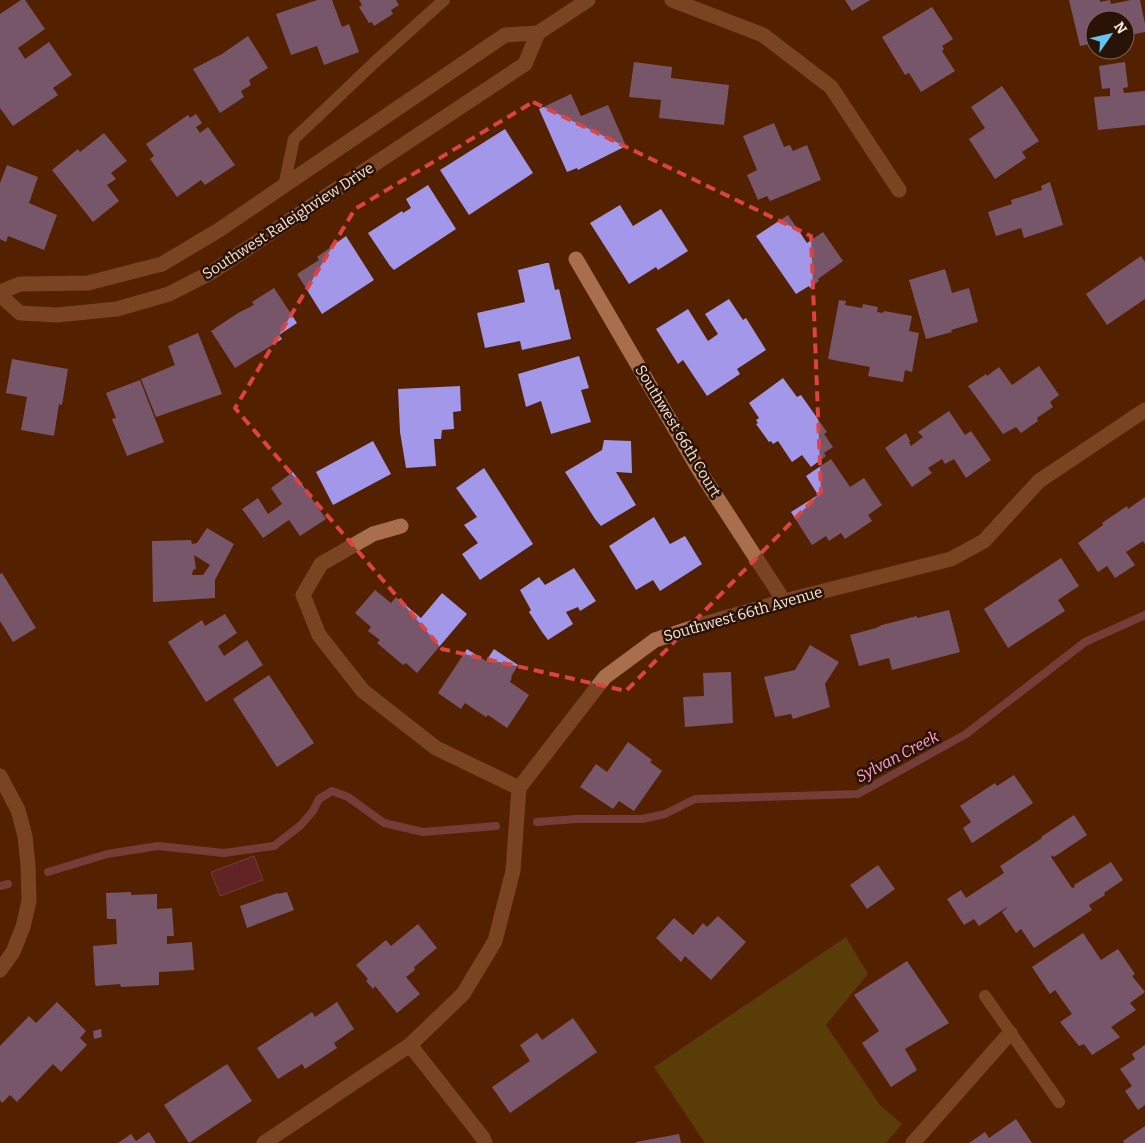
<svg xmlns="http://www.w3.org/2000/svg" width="1145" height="1143" font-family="Bitter,serif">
<rect width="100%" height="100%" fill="#532000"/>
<!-- forest -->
<path fill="#5f5e10" d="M846,937L868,974L826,1025L880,1105L902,1124L886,1143H705L654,1067Z"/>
<!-- water -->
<path fill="#742752" stroke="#9c607b" d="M254,856L263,880L220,896L211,872Z"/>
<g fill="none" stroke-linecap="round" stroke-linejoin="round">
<!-- stream -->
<path stroke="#9c607b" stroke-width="8" d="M537,822L577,819H642L665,814L695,799L858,794L966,734L1085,642L1145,615
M48,872L107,854L158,846L224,853L274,846L301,825L313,811L319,799L332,791L348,797L384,823L423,832L496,826
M0,886L8,884"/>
</g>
<!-- building -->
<path fill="#a397ea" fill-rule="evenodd" d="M21,0H25L45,29L18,48L25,59L49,42L72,75L53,88L58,95L13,126L0,108V14Z
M317,0H332L342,27L349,24L359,52L324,65L317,46L291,55L276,14Z
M359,0H396L399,5L391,10L393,14L374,26L372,22L369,23L359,7L362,5Z
M845,0H870L852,11Z
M1069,0H1100V2L1110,0L1111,4L1131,0H1140L1145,24V32L1125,36V20H1095V43L1080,46Z
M932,7L953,39L942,46L944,49L942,51L955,71L921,92L909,73L905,75L882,37Z
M248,36L268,68L249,80L251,85L241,91L244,97L220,113L193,69L222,54Z
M634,62L672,67L671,78L729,85L724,125L659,118L661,100L629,97Z
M1125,62L1128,87L1123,88L1124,93L1145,91V125L1098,130L1094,97L1110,96V88L1102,89L1099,66Z
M1002,86L1039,141L1022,152L1026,158L995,179L969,139L985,128L971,107Z
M571,94L581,116L608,105L626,146L578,170L577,168L567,172L539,109Z
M196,114L202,123L196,127L200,133L208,127L235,165L205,185L201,180L177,197L150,159L154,156L146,144L188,115L190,118Z
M774,123L784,147L790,145L793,151L807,145L821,180L770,201L767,196L758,200L747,175L757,170L743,136Z
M505,129L533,173L469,215L440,170Z
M104,133L127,161L111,173L116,179L107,185L119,201L93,222L52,170L78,149L80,152Z
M7,165L38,177L29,203L57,215L44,250L8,236L6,242L0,239V183Z
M1050,182L1063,225L1024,238L1021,228L996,236L988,212L1012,204L1011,200L1042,190L1041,186Z
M428,185L456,229L394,270L390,266L368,233L402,211L403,213L411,208L406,199Z
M620,205L633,226L661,209L688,251L658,270L656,267L629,284L590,223Z
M788,215L807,243L823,232L843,261L818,279L819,281L810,288L809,286L796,294L756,236Z
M346,236L374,280L322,314L297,274L319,260L317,257Z
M1141,256L1145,262V299L1107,325L1086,294Z
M546,263H549L555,290L559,289L571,339L522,350L520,341L485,348L477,313L525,302L518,270Z
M945,269L952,293L969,288L978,322L951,330L952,332L926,339L909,280Z
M274,288L297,323L279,335L282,339L235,368L211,331L238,313L254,305L252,302Z
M729,299L743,320L746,318L766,350L737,369L740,374L707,396L683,360L678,364L656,329L688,309L708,341L718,334L705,314Z
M839,300L846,301L845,305L862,308L863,304L878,307L877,312L883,313L884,311L912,316L909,331L919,333L912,372L905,370L903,382L868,376L870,367L828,359Z
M198,333L222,394L156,417L141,379L175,365L168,346Z
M579,356L589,388L581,390L591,422L551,434L541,401L526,407L518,374Z
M12,359L68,369L62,405L59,404L54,436L21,430L27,397L6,393Z
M1039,366L1059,395L1050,402L1053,407L1037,418L1038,421L1021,433L1016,427L1003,434L968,386L986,374L987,376L999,367L1012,385Z
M783,378L797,397L801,395L827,432L824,434L833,447L824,453L826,456L811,467L802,455L792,462L778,441L773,444L771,441L769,442L756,424L758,423L756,420L759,418L749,403Z
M140,380L164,442L127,456L112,419L116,418L106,393Z
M460,386L461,411L453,412L454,429L442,430L441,439H434L436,466L406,468L400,432L398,389Z
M949,411L965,435L971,431L991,460L966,478L954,459L945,464L942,459L928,468L932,473L912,487L885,448L906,433L910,441L909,442L911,446L923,437L918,432Z
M604,440L631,441L632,473L616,472L636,505L601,526L595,519L565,472L602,450Z
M373,441L391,474L333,505L316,472Z
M831,459L850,487L864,478L882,505L868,515L872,521L845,539L841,533L829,541L826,536L812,545L791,512L818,495L806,476Z
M484,468L533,544L480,580L462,554L478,543L464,525L477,517L456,488Z
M293,472L326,519L300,536L289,520L263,538L242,509L258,498L268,514L282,504L271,488Z
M1145,497V544L1143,541L1126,552L1135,565L1115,578L1107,566L1098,572L1078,543L1103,525L1102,523L1127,506L1128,509Z
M654,517L670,544L685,536L702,564L660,591L653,580L636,590L609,546Z
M207,528L234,544L215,580V598L153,602L152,541L191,540L192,544L197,543ZM194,555L210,565L203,575H192L193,570L196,569Z
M1061,558L1079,586L1058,600L1065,611L1008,648L984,609Z
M574,568L596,601L580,611L578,607L566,612L573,624L548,640L542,632L529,612L531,610L520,590L539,577L545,585Z
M2,573L36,628L13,642L0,621V574Z
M375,590L391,603L396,597L421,618L442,593L467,614L417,673L406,663L403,665L377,643L380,640L368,631L371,627L355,613Z
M949,610L960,652L892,670L889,658L859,666L850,635L876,628L882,625L917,616V618Z
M225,614L237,633L218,646L224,656L247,640L263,665L206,702L168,642L202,620L205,626Z
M810,645L839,662L825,684L830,707L793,719L791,714L775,717L764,677L795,670Z
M467,649L486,661L494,649L518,665L511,677L512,678L510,682L529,695L507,728L488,715L486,717L465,703L461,709L438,693Z
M731,672L733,723L685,727L683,697L704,696L703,673Z
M269,675L314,743L277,767L233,699Z
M628,742L652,760L650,762L662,771L634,811L619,801L613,809L580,787L596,764L607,772Z
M1014,775L1033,803L972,843L963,828L971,822L960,806L995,783L997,786Z
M1074,815L1087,835L1054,857L1053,855L1051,857L1072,888L1075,887L1074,885L1111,862L1123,880L1104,893L1105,895L1089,905L1092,910L1034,948L1021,929L1016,933L1002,912L1007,908V907L979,926L974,919L964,925L947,899L961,890L966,898L1004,873L1000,866L1042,838L1041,837Z
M878,865L895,889L867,909L850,885Z
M131,892V895L157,894V909L172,908L174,936H167V944L192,942L194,970L159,972V985L121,987L120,984L96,986L95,984L93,946L117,944L116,919H107L106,893Z
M287,892L294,910L247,928L240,906L278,893V894Z
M718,916L746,942L711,980L685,956L681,962L656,938L674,918L693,935L703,923L707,927Z
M418,924L437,948L414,967L415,970L406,977L420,994L397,1013L375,986L373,989L366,981L368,979L356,965L386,940L391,946Z
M1083,933L1101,960L1118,949L1135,974L1132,976L1145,992L1130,1003L1136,1010L1111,1027L1120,1037L1092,1055L1084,1044L1079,1046L1060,1022L1072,1014L1055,990L1050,994L1032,967Z
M907,961L949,1023L905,1049L917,1070L891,1087L862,1043L879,1031L854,995Z
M57,1002L86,1031L80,1038L87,1045L61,1072L53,1064L17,1102L10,1095L2,1103L0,1100V1046L29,1016L36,1023Z
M337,1002L354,1029L334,1043L337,1048L305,1069L302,1064L278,1079L257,1048L312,1012L315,1017Z
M573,1018L597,1052L510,1113L492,1087L530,1061L520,1045L537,1033L542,1040Z
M101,1029L102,1037L94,1039L93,1031Z
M1145,1045V1105L1138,1110L1125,1091L1132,1086L1120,1069L1135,1059L1132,1054Z
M227,1064L252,1101L189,1143L164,1105Z
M1016,1119L1032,1143H969L985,1132L989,1138Z
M1145,1126V1143H1124L1123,1141Z
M149,1132L156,1143H118L131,1134L136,1141Z
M679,1134L681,1143H636V1142Z"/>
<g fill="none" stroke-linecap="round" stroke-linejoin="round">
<!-- lane -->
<path stroke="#a86e4d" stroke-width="12" d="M284,186L294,139L375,62L444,0
M985,996L1059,1102"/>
<!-- street -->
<path stroke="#a86e4d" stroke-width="15" d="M672,0L763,35L831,87L899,190
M576,259L699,470L784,601
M0,292L20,284L88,283L162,264L219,230L505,35L538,33L588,0
M0,295L20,313L57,315L117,309L169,294L212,272L525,64L538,33
M401,526L373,534L321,564L303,595L319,635L363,691L436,748L519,788
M0,776L18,810L25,836L28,865L29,901L23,927L13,952L0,970
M410,1045L483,1138L485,1143
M264,1143L410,1045L463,994L495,941L513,871L519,788L605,677L655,640L707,623L784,601L951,559L984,541L1039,481L1145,410
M913,1143L1010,1033"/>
</g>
<!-- marked area -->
<path d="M0 0H1145V1143H0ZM533,102L811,236L821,492L626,691L442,649L235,408L355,209Z" fill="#532000" fill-opacity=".55" fill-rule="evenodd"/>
<path fill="none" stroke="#db4443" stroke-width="4" stroke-dasharray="10 6" stroke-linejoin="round" d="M533,102L811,236L821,492L626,691L442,649L235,408L355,209Z"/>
<g text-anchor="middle" stroke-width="5" stroke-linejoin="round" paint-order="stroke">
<!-- street labels -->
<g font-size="15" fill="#fae6dc" stroke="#291306">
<text transform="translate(288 221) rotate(-33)" y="5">Southwest Raleighview Drive</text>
<text transform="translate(678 431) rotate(59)" y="5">Southwest 66th Court</text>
<text transform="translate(743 614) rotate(-16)" y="5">Southwest 66th Avenue</text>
</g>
<!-- water labels -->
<g font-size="16" font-style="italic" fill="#fda3cf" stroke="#291306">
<text transform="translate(897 756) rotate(-28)" y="6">Sylvan Creek</text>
</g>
</g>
<!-- north arrow -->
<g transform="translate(1110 35) rotate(56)"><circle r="24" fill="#291306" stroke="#7d675c"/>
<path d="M0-4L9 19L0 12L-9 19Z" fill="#65c4ef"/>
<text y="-8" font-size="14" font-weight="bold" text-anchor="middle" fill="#fae6dc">N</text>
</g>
</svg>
